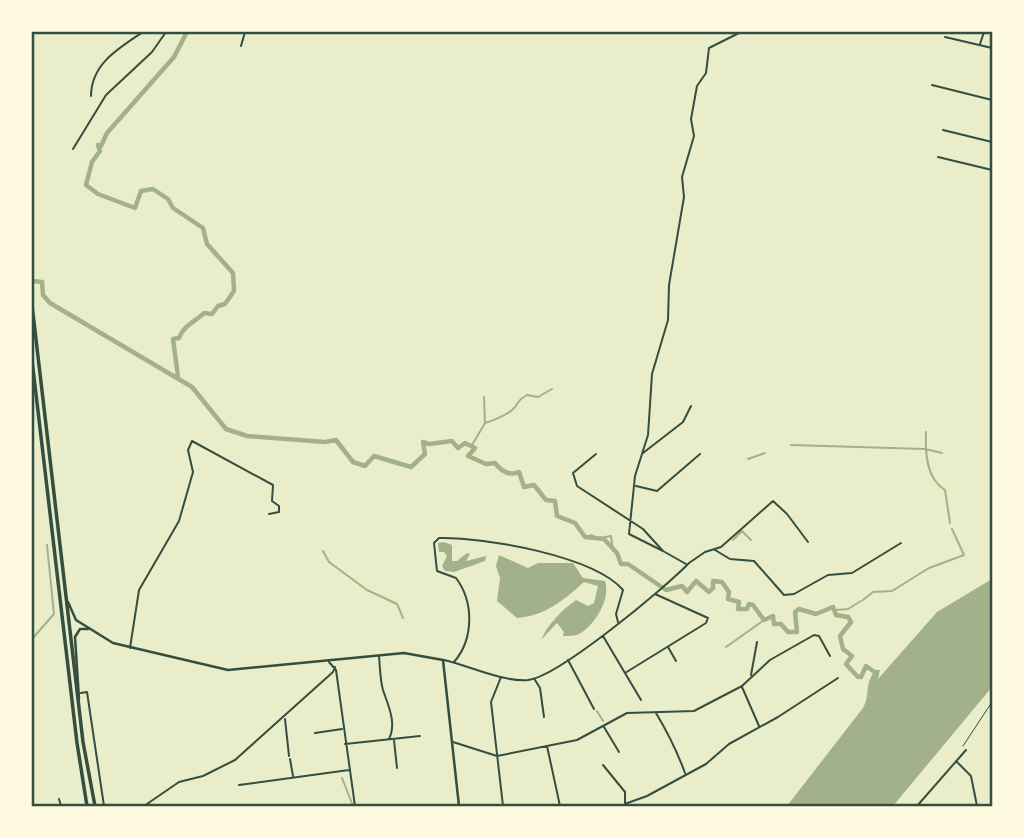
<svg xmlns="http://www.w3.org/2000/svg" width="1024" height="838" font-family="Helvetica,sans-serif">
<rect width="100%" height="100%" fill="#e9edc9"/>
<!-- water -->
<path fill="#a3b18a" d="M444,542L452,545V561H457L467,553L470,554L466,561L486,556L485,561L454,572L445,571L442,566L447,556L444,552H439L438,543Z
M499,555L528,568L538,563H573L583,578L605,581C611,599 595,625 579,634C575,636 567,636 563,636L564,632L557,623L541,640C547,625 562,610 576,600L588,606L594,603L598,586L584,582C564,600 545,616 517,618L497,601L500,578L496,566Z
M992,579V687L893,806H787L863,708C871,694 863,688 875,670H880L878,679L937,612Z"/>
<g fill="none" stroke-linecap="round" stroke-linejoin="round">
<!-- stream -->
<path stroke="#a3b18a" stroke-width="2" d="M484,397L485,423
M926,432C925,452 926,479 945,490L950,523
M472,445L485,423C492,421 510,414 515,407C519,401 520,399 527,395L538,397L552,389
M791,445L925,449L942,453
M748,459L765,453
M588,538L591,535L597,538
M600,538L611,536L613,551
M733,540L742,531L751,540
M323,551L329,562L367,590L397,604L403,618
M863,600L873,592L892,591L929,568L964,555L952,529
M836,610L848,609L861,601
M32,639L54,614L47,545
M726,647L764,620
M597,711L603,721
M342,778L353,806"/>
<!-- river -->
<path stroke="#a3b18a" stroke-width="4.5" d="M32,281L42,282L43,295L50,303L192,387L226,429L247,436L325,442L336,440L353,462L365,466L374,456L411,467L425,454L423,442L429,444L452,441L458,448L465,443L475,448L468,456L486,464L495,463C502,472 510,476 519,472L524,487L534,485L546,500L555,501L557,516L575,523L585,537L604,539L617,553L621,564H628L666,590L682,586L687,592L696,581L709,592L713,588V581L722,582L729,592L728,599L739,602L738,609H747L749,604L753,605L764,620L773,616L774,624H781L788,632H797L795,612L799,609L816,614L833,607L836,615L848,617L851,622L840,636L843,649L852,656L846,664L858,677H861L866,666L876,673
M178,377L173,339L179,338C184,325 196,321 204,313L212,314L218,306L225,304L234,291L233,273L207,244L203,228L173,208L168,199L153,189L141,191L135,208L98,194L86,185L92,162L100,151L98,145L101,146L107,133L174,57L187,32"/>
<!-- path -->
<path stroke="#344e41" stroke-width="1" d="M963,746L992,702"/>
<!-- minor -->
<path stroke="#344e41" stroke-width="2" d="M945,37L992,48
M980,44L984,32
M241,46L245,32
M932,85L992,100
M91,96C91,64 119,48 143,32
M943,130L992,142
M73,149L106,95L152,52L166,32
M938,157L992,170
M32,381L34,390
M643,453L683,422L691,406
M596,454L573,473L577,486L643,529L663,551L686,564
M636,486L657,491L700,454
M715,550L730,559L754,561L784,595L794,594L828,575L852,573L901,543
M663,551L629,534L635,476L648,435L652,374L668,320L669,285L684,197L682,177L694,136L691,119L697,86L706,73L709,48L741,32
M603,636L641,700
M668,647L676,661
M130,648L139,590L179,521L193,472L188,450L192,441L273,485L272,501L279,506V512L269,514
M379,656C380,667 380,680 383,690C388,705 397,723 389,739
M444,660C470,666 502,682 528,680C558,677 665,588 689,563L705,552L721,547L773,501L787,514L808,542
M568,660L594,709
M329,662L336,670L355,806
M454,662C474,639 474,602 456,578L437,571L434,543L439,538C485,537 594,556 623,590L616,614L618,622
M625,673L706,623L708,618L655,594
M751,675L757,642
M501,677L491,702L503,806
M535,680L540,688L544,717
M742,687L759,726
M81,693L87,692L104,806
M656,713C668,733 677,751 685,773
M285,719L289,756
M604,727L619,752
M315,733L342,729
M394,740L397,768
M453,742L497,756L577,740L627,713L694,711L742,686L770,660L814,635L819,636L830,656
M345,744L420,736
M547,746L560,806
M290,759L293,776
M956,761L971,776L977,806
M603,765L625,792V804
M239,785L349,770
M59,799L61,806
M144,806L179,782L203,776L235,760L333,672L335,667
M619,806L647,796L706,764L729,744L778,717L838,678
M917,806L966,750"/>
<!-- tertiary -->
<path stroke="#344e41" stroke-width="2.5" d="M68,602L76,620L113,643L228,670L404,653L443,660L459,806
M79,699L75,637L80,629H88"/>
<!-- trunk -->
<path stroke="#344e41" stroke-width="3.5" d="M32,305L83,742L95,806
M32,360L77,743L87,806"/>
</g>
<!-- border -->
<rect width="1024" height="838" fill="none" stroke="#fefae0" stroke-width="66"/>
<rect x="33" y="33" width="958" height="772" fill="none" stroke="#344e41" stroke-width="2.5"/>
</svg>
